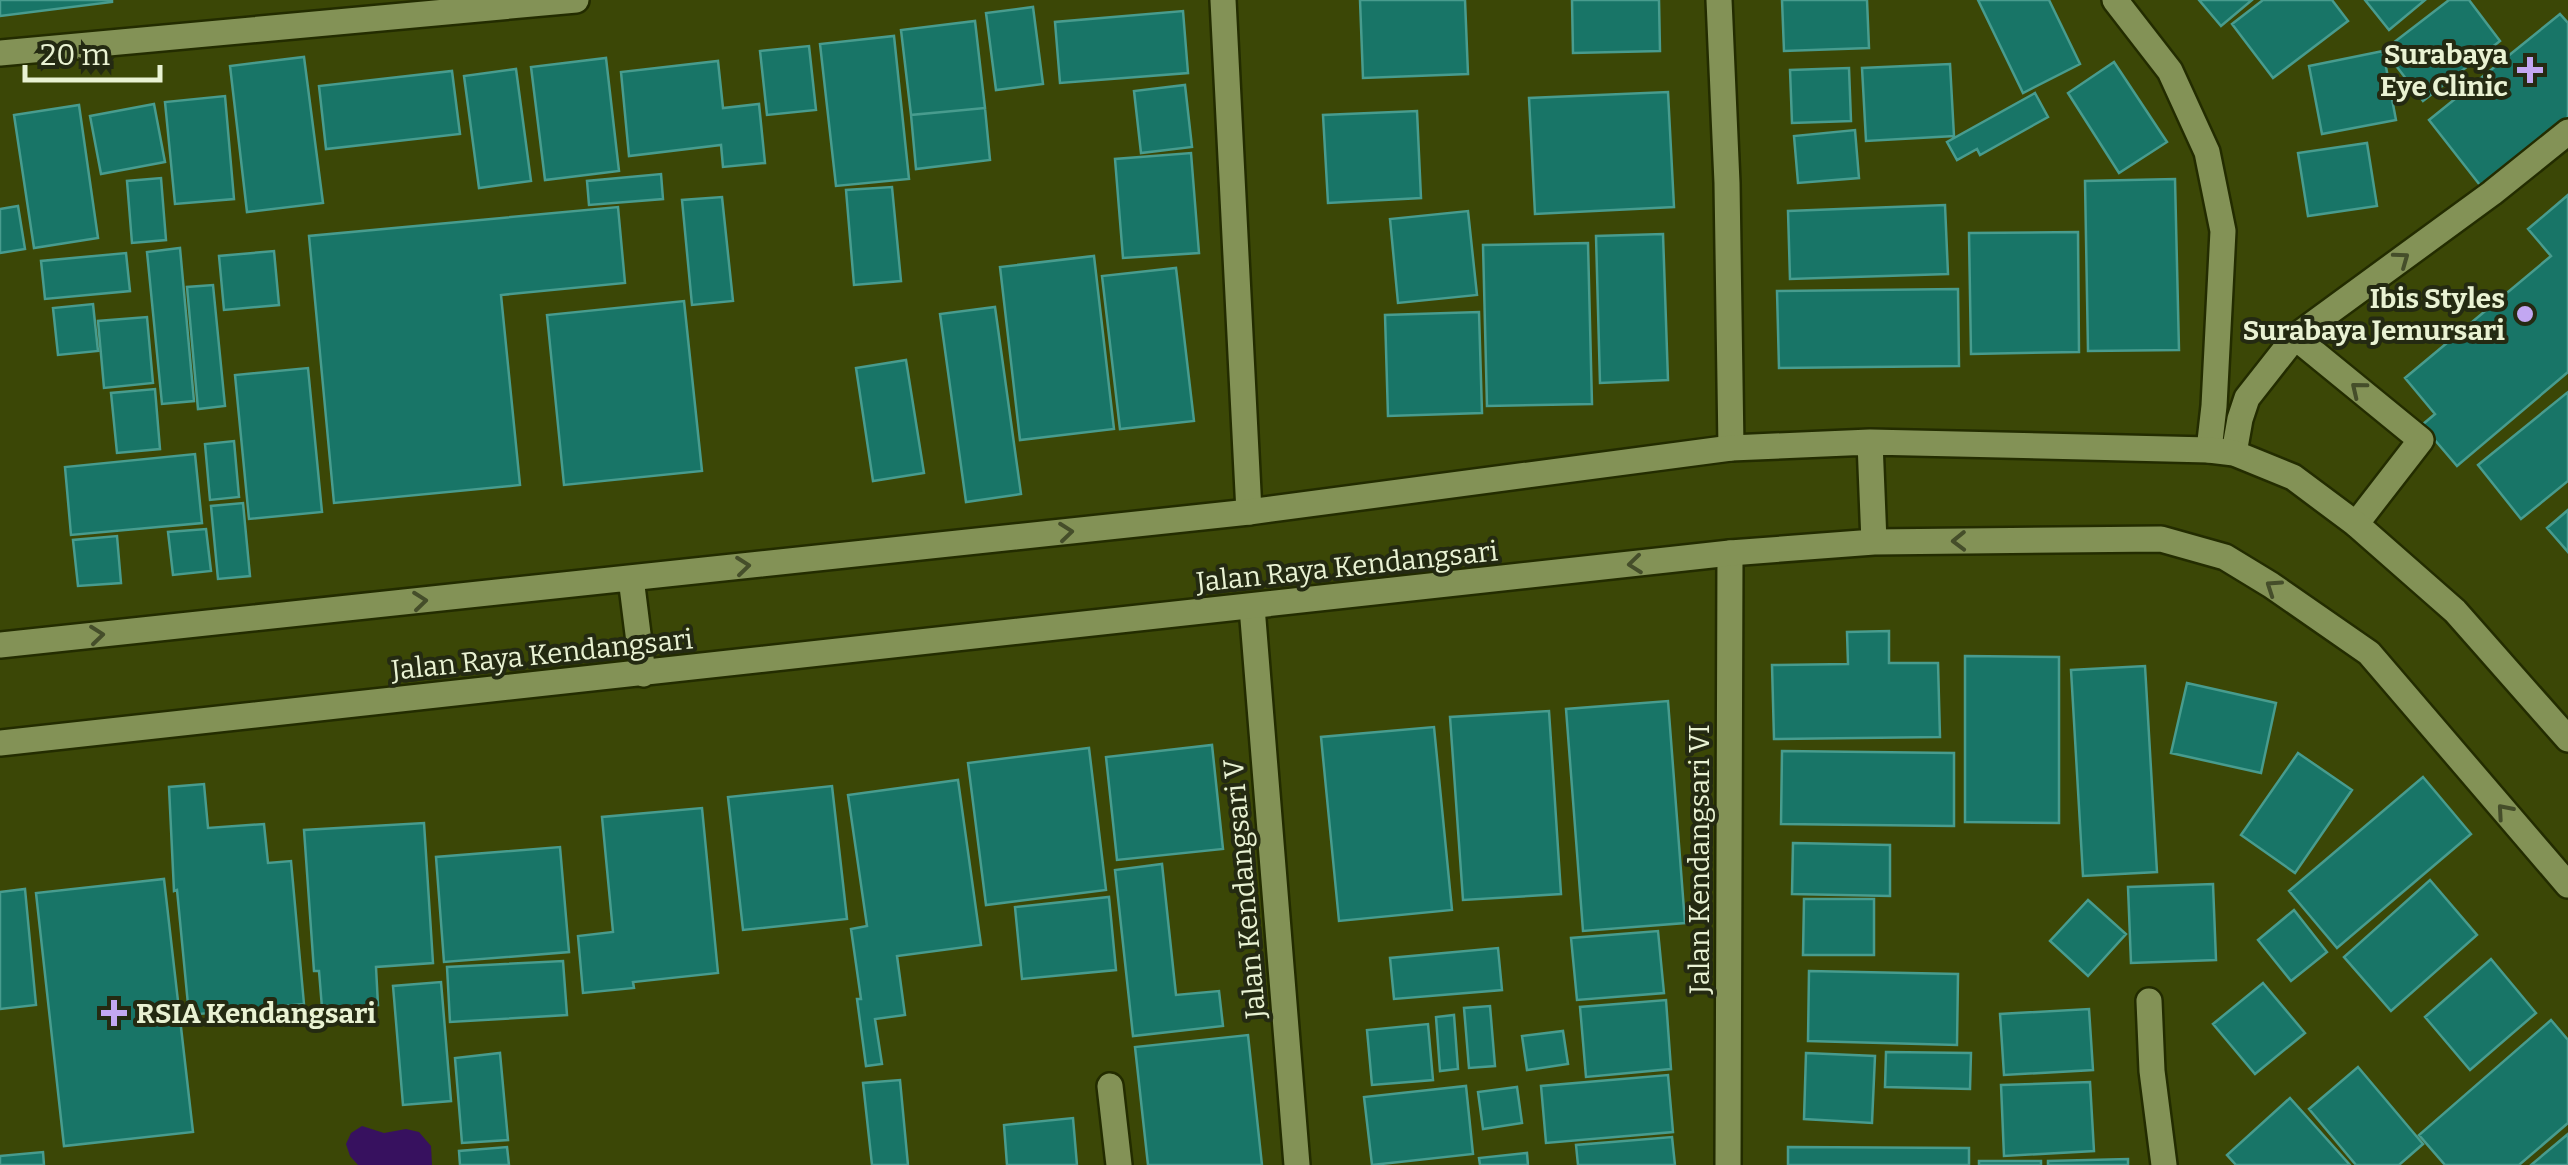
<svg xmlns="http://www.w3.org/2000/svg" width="2568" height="1165" font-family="Bitter,serif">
<rect width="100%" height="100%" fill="#3b4706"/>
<!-- water -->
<path fill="#37115f" d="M362,1126L384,1133L406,1129L419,1132L431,1146L432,1165H358L350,1156L346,1144L351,1133Z"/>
<!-- building -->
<path fill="#187567" stroke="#489c8e" stroke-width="2.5" d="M0,0H112V2L0,16Z
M1360,0H1465L1468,74L1363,78Z
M1572,0H1659L1660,51L1573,53Z
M1782,0H1867L1869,48L1784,51Z
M1978,0H2049L2080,64L2023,93Z
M2199,0H2252L2221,26Z
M2263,0H2332L2348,21L2273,78L2232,24Z
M2365,0H2425L2389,30Z
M2449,0H2469L2500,41L2423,101L2384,50Z
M1033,7L1043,84L996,90L986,13Z
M1183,11L1188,73L1060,83L1055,22Z
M2560,14L2568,23V117L2483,189L2429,120Z
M975,21L985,108L911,115L901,30Z
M894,36L909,179L836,186L820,44Z
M809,46L816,110L767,115L760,51Z
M2383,51L2396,120L2322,134L2309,66Z
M304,57L323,203L247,212L230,66Z
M606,58L619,171L545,180L531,67Z
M718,61L723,108L759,104L765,163L723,167L721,145L629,156L621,72Z
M2114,62L2167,142L2119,173L2068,93Z
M1950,64L1954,136L1866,141L1862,68Z
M1849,68L1851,121L1792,123L1790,70Z
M516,69L531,181L479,188L464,76Z
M452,71L460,134L326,149L319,86Z
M1185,85L1192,147L1141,153L1134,91Z
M1668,92L1674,207L1535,214L1529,98Z
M2035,93L2048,117L1980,155L1977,149L1957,160L1947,142Z
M225,96L234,199L175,204L165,102Z
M154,104L165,162L101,174L90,116Z
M79,105L98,238L34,248L14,115Z
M985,108L990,160L916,169L911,115Z
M1417,111L1421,198L1328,203L1323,115Z
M1855,130L1859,178L1798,183L1794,136Z
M2367,143L2377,206L2308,216L2298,153Z
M1191,153L1199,253L1123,258L1115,159Z
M661,174L663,199L589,205L587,181Z
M161,178L166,240L132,243L127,181Z
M2175,179L2179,350L2088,351L2085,181Z
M892,187L901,281L854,285L846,190Z
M2568,195V372L2457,466L2422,425L2435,414L2405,378L2551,256L2528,229Z
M722,197L733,301L692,305L682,200Z
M1945,205L1948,274L1790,279L1788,211Z
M18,206L25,249L0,253V209Z
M618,207L625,283L501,295L520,485L334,503L309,236Z
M1468,211L1477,295L1398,303L1390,219Z
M2078,232L2079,352L1971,354L1969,233Z
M1663,234L1668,380L1600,383L1596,236Z
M1588,243L1592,404L1487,406L1483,245Z
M180,248L194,401L162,404L147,252Z
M274,251L279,305L224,310L219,256Z
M126,253L130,291L45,299L41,261Z
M1094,256L1114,429L1020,440L1000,267Z
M1176,268L1194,421L1120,429L1102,276Z
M213,285L225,406L198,409L187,287Z
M1958,289L1959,366L1779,368L1777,291Z
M684,301L702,471L564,485L547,315Z
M93,304L98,351L58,355L53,308Z
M995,307L1021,494L966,502L940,314Z
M1479,312L1482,413L1388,416L1385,315Z
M147,317L153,383L104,388L98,321Z
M906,360L924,473L873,481L856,368Z
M308,368L322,512L249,519L235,375Z
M155,389L160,449L117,453L111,393Z
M2568,392V481L2521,519L2478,465Z
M234,441L239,497L210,500L205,444Z
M195,454L202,523L71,535L65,467Z
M243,503L250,576L218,579L211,506Z
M2568,510V552L2547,528Z
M206,529L211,571L173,575L168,532Z
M117,536L121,583L78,586L73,540Z
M1889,631V663H1938L1940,737L1774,739L1772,665L1848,664L1847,632Z
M1965,656L2059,657V823L1965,822Z
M2145,666L2157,872L2083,876L2071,670Z
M2187,683L2276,703L2261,773L2171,753Z
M1668,701L1685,923L1583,931L1566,709Z
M1549,711L1561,894L1463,900L1450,717Z
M1434,727L1452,910L1339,921L1321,737Z
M1212,745L1223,849L1117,860L1106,757Z
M1089,748L1106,890L986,905L968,763Z
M1782,751L1954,753V826L1781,824Z
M2298,753L2352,790L2295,873L2241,835Z
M2423,777L2471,834L2337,948L2289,891Z
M958,780L981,945L897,956L905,1015L875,1019L882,1064L866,1066L857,999H861L851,929L867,926L848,795Z
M204,784L208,828L264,824L268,863L291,861L304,1004L189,1015L177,890L174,891L169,787Z
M832,786L847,919L743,930L728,797Z
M702,808L718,973L633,982L634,988L583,993L578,936L613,932L602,817Z
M424,823L433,963L376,967L378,1005L322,1008L319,971H314L304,830Z
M1793,843L1890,845V896L1792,894Z
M560,847L569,952L444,962L436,857Z
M1162,864L1176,995L1219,991L1223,1026L1133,1036L1115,870Z
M164,879L193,1132L64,1146L36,893Z
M2430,880L2477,935L2391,1011L2344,957Z
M2213,884L2216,960L2131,963L2128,887Z
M25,889L36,1005L0,1009V892Z
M1109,897L1116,970L1022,979L1015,907Z
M1804,899H1874V955H1803Z
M2088,900L2126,934L2088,976L2050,941Z
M2294,910L2327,952L2291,981L2258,940Z
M1658,931L1664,993L1577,1000L1571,938Z
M1498,948L1502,990L1394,999L1390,958Z
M2491,959L2536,1013L2470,1070L2425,1017Z
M563,961L567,1015L450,1022L447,967Z
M1809,971L1958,974L1957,1045L1808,1041Z
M441,982L451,1101L403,1105L393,986Z
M2263,983L2305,1033L2255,1074L2213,1024Z
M1666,1000L1671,1069L1586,1077L1580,1007Z
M1490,1006L1495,1066L1469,1068L1464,1008Z
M2089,1009L2093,1070L2004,1075L2000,1014Z
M1454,1015L1458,1069L1440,1071L1436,1017Z
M2551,1020L2568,1040V1123L2519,1165H2445L2419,1135Z
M1428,1024L1433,1080L1372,1085L1367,1030Z
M1563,1031L1568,1064L1527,1070L1522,1036Z
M1248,1035L1262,1165H1148L1135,1047Z
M1886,1052L1971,1053L1970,1089L1885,1087Z
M500,1053L508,1140L462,1143L455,1058Z
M1806,1053L1875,1056L1872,1123L1804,1119Z
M2358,1067L2423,1144L2399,1165H2356L2309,1109Z
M1668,1075L1673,1132L1546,1143L1541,1086Z
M900,1080L908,1165H872L863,1083Z
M2090,1082L2094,1151L2004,1156L2001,1085Z
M1466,1086L1473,1154L1372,1165L1364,1097Z
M1517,1087L1522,1123L1483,1129L1478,1092Z
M2290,1098L2350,1165H2236L2227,1155Z
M1073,1118L1077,1165H1007L1004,1125Z
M2568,1134V1165H2531Z
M1672,1137L1675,1165H1578L1576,1145Z
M507,1147L509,1165H460L459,1151Z
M1788,1147L1969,1148V1165H1788Z
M43,1152L44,1165H0V1156Z
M1527,1153L1528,1165H1480L1479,1158Z
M2128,1159V1165H2048V1161Z
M1979,1161H2041V1165H1979Z"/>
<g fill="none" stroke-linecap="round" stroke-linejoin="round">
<!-- service casing -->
<g stroke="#232c00" stroke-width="30">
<path id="service" d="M2295,337L2421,440L2356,524
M2234,453L2240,419L2247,398L2295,337L2492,193L2568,132"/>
</g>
<!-- minor casing -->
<g stroke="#232c00" stroke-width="30">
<path id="minor" d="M1223,0L1249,512
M1719,0L1727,183L1731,448
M2115,0L2170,71L2207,152L2223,231L2214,406L2209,450
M0,53L576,0
M1252,607L1297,1165
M2149,1001L2152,1071L2164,1165
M1110,1086L1119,1165
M1728,1165L1730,553"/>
</g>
<!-- secondary casing -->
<g stroke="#232c00" stroke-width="30">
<path id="secondary" d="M1870,442L1874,542
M631,578L643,674
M0,645L1249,512L1731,448L1870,442L2209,450L2234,453L2293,477L2356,524L2455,611L2568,739
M0,743L1730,553L1874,542L2161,539L2225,557L2271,585L2369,653L2568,885"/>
</g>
<!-- service -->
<use href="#service" stroke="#839256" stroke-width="25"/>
<!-- minor -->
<use href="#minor" stroke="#839256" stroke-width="25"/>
<!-- secondary -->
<use href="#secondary" stroke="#839256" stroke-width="25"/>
</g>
<!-- one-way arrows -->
<defs><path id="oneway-chevron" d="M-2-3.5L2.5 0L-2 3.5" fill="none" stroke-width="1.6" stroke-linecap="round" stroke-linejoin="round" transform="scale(2.5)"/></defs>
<g stroke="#454e2a">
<use href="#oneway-chevron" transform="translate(2402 259) rotate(-36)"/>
<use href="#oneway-chevron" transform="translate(2358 389) rotate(-141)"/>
<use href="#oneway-chevron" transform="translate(1066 532) rotate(-6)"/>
<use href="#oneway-chevron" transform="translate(1959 541) rotate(179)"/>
<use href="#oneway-chevron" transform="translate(1635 564) rotate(174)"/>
<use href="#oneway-chevron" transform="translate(743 566) rotate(-6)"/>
<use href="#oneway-chevron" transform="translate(2273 587) rotate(-146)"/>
<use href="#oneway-chevron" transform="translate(420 601) rotate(-6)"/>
<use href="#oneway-chevron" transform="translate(97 635) rotate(-6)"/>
<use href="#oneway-chevron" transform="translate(2504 811) rotate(-131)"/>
</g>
<!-- markers -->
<g fill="#c2a7f2" stroke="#242a12" stroke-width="4">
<path d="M2525 55h10v10h10v10h-10v10h-10v-10h-10v-10h10z"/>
<circle cx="2525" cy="314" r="10"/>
<path d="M109 998h10v10h10v10h-10v10h-10v-10h-10v-10h10z"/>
</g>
<g text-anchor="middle" stroke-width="8" stroke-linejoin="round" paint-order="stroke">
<!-- poi labels -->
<g font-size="28" font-weight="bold" fill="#e9f2d3" stroke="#242a12" text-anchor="end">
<text x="2508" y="64">Surabaya<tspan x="2508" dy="32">Eye Clinic</tspan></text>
<text x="2505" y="308">Ibis Styles<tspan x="2505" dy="32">Surabaya Jemursari</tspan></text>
<text x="136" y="1023" text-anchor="start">RSIA Kendangsari</text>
</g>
<!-- street labels -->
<g font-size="28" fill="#e9f2d3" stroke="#242a12">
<text transform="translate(1347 566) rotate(-6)" y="10">Jalan Raya Kendangsari</text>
<text transform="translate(542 654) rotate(-6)" y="10">Jalan Raya Kendangsari</text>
<text transform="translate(1699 859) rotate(-90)" y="10">Jalan Kendangsari VI</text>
<text transform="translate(1244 889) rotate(-95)" y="10">Jalan Kendangsari V</text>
</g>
</g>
<!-- scale -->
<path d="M25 65v15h135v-15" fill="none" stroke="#e9f2d3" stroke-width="5"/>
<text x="40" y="65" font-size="30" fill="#e9f2d3" stroke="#242a12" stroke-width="8" paint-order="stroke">20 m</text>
</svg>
